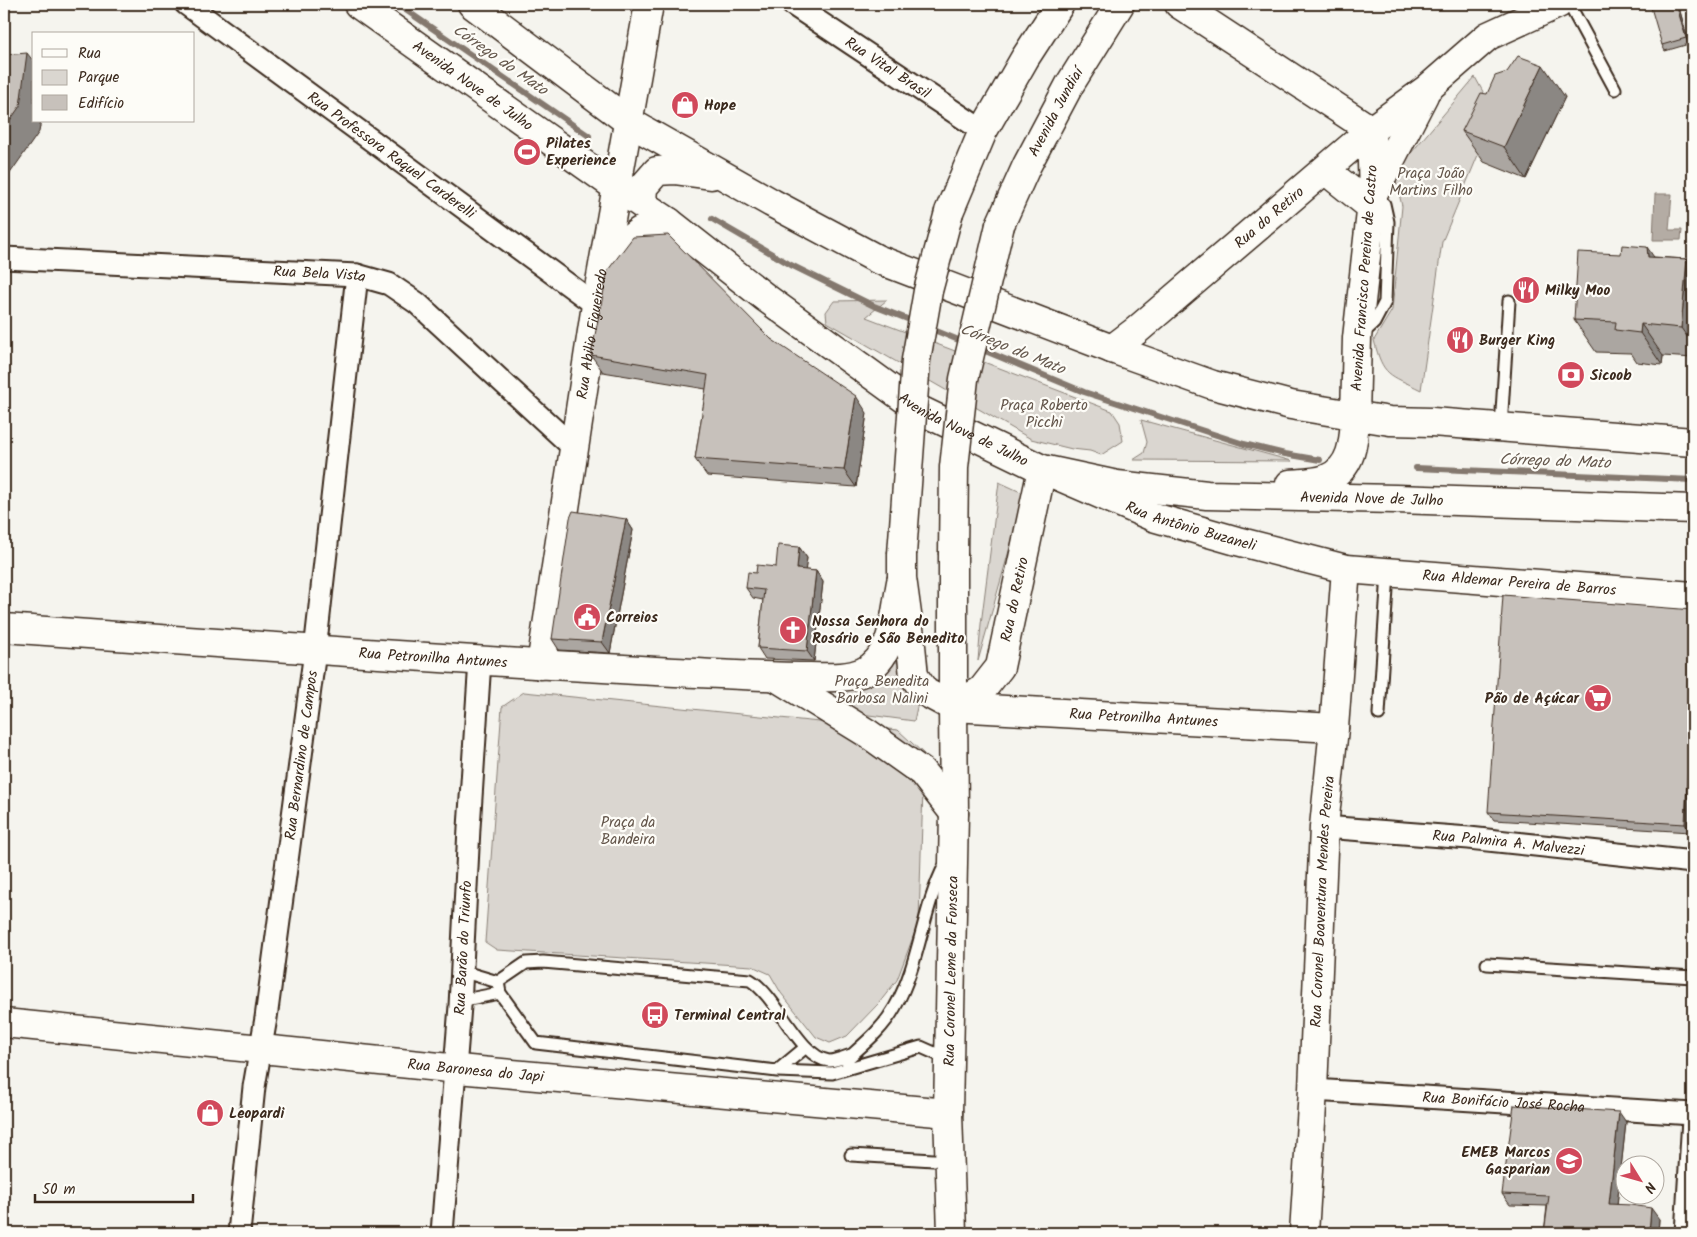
<svg xmlns="http://www.w3.org/2000/svg" width="1697" height="1237" font-family="Kalam,sans-serif">
<rect width="100%" height="100%" fill="#f5f4ee"/>
<filter id="ink" filterUnits="userSpaceOnUse"><feTurbulence type="fractalNoise" baseFrequency=".02" numOctaves="2"/><feDisplacementMap in="SourceGraphic" scale="10" xChannelSelector="R" yChannelSelector="G"/><feConvolveMatrix kernelMatrix="1 2 1 2 8 2 1 2 1" color-interpolation-filters="sRGB"/></filter>
<g filter="url(#ink)">
<!-- green -->
<path fill="#dad6d0" stroke="#8a8077" d="M1475,77L1495,114L1442,242L1421,390C1389,374 1383,377 1374,340L1392,310L1402,206L1395,177L1401,165Z
M887,300L866,317L1112,411L1120,423L1123,441L1101,455L1090,451L1072,449L1031,439L827,322L826,312L834,301Z
M1141,420L1292,461L1133,460L1144,453L1147,442Z
M999,482L1025,494L978,661L981,624Z
M897,662L919,698L914,721L854,713L828,664Z
M524,692L898,730L924,754L919,921L897,980L879,1003L847,1036L830,1043L816,1037L781,993L770,974L752,966L497,950L485,942L502,707Z"/>
<!-- water -->
<path fill="#b4aca4" stroke="#84786e" d="M1655,194H1672L1669,230H1682L1681,240H1653Z"/>
<g fill="none" stroke-linecap="round" stroke-linejoin="round">
<!-- stream -->
<path stroke="#84786e" stroke-width="6" d="M397,4L589,136
M712,219L791,265L874,306L915,322
M929,328L966,343
M978,348L1084,392L1244,444L1285,454L1320,460
M1416,468L1693,480"/>
<!-- lane casing -->
<g stroke="#3b2a1e" stroke-width="15">
<path id="lane" d="M1569,4L1615,89
M1362,334L1374,323L1385,302L1388,222L1384,204L1377,198
M1501,427L1509,301
M1379,714L1388,573
M1487,964L1693,977
M461,971L498,982L526,963L543,962L750,980C777,996 800,1058 829,1061C835,1061 845,1057 851,1055
M498,982L500,993L536,1043L777,1071L832,1073L921,1047L948,1059
M460,1006L469,999L500,993
M846,1060C864,1044 883,1029 895,1007C920,963 922,909 945,865
M777,1071L806,1047
M851,1155L950,1161"/>
</g>
<!-- street casing -->
<g stroke="#3b2a1e" stroke-width="25">
<g id="street">
<path id="s1" d="M186,4L596,305"/>
<path id="s2" d="M792,4L983,131"/>
<path id="s3" d="M4,258L357,275L389,284L417,303L574,448"/>
<path id="s4" d="M1324,827L1469,838L1693,862"/>
<path id="s5" d="M1313,1090L1693,1114"/>
<path id="s6" d="M239,1233L254,1087L266,1018L315,651L357,275"/>
<path id="s7" d="M442,1233L460,1006L469,828L480,661"/>
<path d="M1686,1233L1693,1119"/>
</g>
</g>
<!-- secondary casing -->
<g stroke="#3b2a1e" stroke-width="31">
<g id="secondary">
<path d="M1179,4L1371,130L1373,194L1357,338L1355,416"/>
<path d="M1325,170L1370,206"/>
<path d="M1375,190L1424,95"/>
<path id="s8" d="M1112,349L1137,330L1371,130L1427,89L1488,36L1558,4"/>
<path id="s9" d="M4,628C227,644 451,660 675,672C720,674 765,677 810,677C827,677 846,679 863,672C895,657 895,612 901,582"/>
<path id="s10" d="M541,665L596,305L649,4"/>
<path d="M776,677L867,733L922,772L954,813"/>
<path id="s11" d="M953,707L982,690L1000,667L1042,469L1153,517L1237,541L1346,569L1693,596"/>
<path id="s12" d="M953,707L1334,728"/>
<path id="s13" d="M4,1023L469,1070L948,1113"/>
<path id="s14" d="M952,1233L948,1113L954,813L953,707"/>
<path id="s15" d="M1304,1233L1313,1090L1324,827L1334,728L1346,569"/>
</g>
</g>
<!-- primary casing -->
<g stroke="#3b2a1e" stroke-width="31">
<g id="primary">
<path id="s16" d="M358,4L616,187L669,222L766,298L920,410L1042,469L1117,485L1207,495L1396,499L1693,509"/>
<path d="M472,4L629,122L772,203L877,259L1112,349L1213,385L1291,405L1390,421L1432,422L1693,442"/>
<path d="M642,204L643,187L657,171L674,170L711,175"/>
<path d="M949,212L983,131L1025,58L1060,4"/>
<path id="s17" d="M1000,225L1027,165L1070,84L1120,4"/>
<path d="M597,298L617,249L640,231L669,222"/>
<path d="M1290,484C1301,483 1315,483 1326,479C1353,469 1354,440 1355,416"/>
<path d="M902,554V578L910,636L914,676L925,692L953,707V555"/>
</g>
</g>
<!-- lane -->
<use href="#lane" stroke="#fdfcf7" stroke-width="11"/>
<!-- street -->
<use href="#street" stroke="#fdfcf7" stroke-width="21"/>
<!-- secondary -->
<use href="#secondary" stroke="#fdfcf7" stroke-width="28"/>
<!-- primary -->
<use href="#primary" stroke="#fdfcf7" stroke-width="28"/>
<!-- primary-bridge casing -->
<g stroke="#3b2a1e" stroke-width="31" stroke-linecap="butt">
<path id="primary-bridge" d="M902,554L916,360L928,291L949,212
M953,555L954,467L964,379L1000,225"/>
</g>
<!-- primary-bridge -->
<use href="#primary-bridge" stroke="#fdfcf7" stroke-width="28"/>
</g>
<!-- wall -->
<path fill="#aba6a1" stroke="#3b2a1e" d="M1678,4L1689,44L1665,51L1662,45Z
M1487,94L1565,97L1526,179L1484,162L1462,131Z
M1654,257L1687,259L1693,268V358L1663,356L1662,365L1637,362L1631,353L1596,352L1574,320Z
M771,339L867,413L856,487L707,476L695,459L706,389L603,372L591,355Z
M626,519L633,530L610,653L559,650L552,639Z
M799,547L807,558L805,570L816,571L823,582L814,661L765,659L758,648L763,600L753,598L746,588L756,573L776,567Z
M1693,610V779L1690,832L1494,820L1488,812Z
M1626,1122L1617,1204L1659,1219L1658,1233H1544L1547,1206L1510,1205L1502,1194Z"/>
<!-- shaded-wall -->
<path fill="#8b8783" stroke="#3b2a1e" d="M1676,4H1678L1689,44L1686,38Z
M27,53L34,62V121H41L39,132L4,182V129Z
M1543,65L1565,97L1526,179L1504,147Z
M1647,247L1669,279L1648,257Z
M1687,259L1693,268V345L1681,328Z
M1641,324L1663,356L1662,365L1640,333Z
M856,396L867,413L856,487L844,470Z
M626,519L633,530L610,653L602,642Z
M799,547L807,558L804,580L797,569Z
M816,571L823,582L814,661L807,651Z
M1693,662V779L1690,832L1685,824Z
M1619,1112L1626,1122L1616,1215L1609,1204Z
M1651,1208L1659,1219L1658,1233H1649Z"/>
<!-- building -->
<path fill="#c7c1bb" stroke="#3b2a1e" d="M1650,4H1676L1686,38L1662,45Z
M27,53L20,106L4,129V55Z
M1518,56L1543,65L1504,147L1462,131L1481,93L1487,94L1495,76L1507,72Z
M668,235L771,339L856,396L844,470L695,459L708,375L591,355L608,270L633,237Z
M1622,245L1647,247L1648,257L1687,259L1681,328L1641,324L1640,333L1615,330L1616,322L1574,320L1578,252L1621,254Z
M573,511L626,519L602,642L552,639L570,518Z
M778,545L799,547L797,569L816,571L807,651L758,648L764,590L746,588L748,572L756,573L757,565L776,567Z
M1503,595L1693,610V662L1685,824L1488,812Z
M1514,1105L1619,1112L1609,1204L1631,1205L1651,1208L1649,1233H1544L1549,1196L1502,1194Z"/>
</g>
<!-- icons -->
<defs>
<g id="shop-disc" transform="scale(1.4375)"><circle r="9.5" fill="#d1495b" stroke="#fdfcf7"/><path d="M-5-2.5h2.3a2.7 3.5 0 0 1 5.4 0H5L5.5 6h-11ZM-1.5-2.5h3a1.5 2.3 0 0 0-3 0Z" fill="#fff"/></g>
<g id="stadium-disc" transform="scale(1.4375)"><circle r="9.5" fill="#d1495b" stroke="#fdfcf7"/><path d="M0-5a6.5 5 0 1 0 0 10a6.5 5 0 1 0 0-10ZM-3.5-1.8h7v3.6h-7Z" fill="#fff"/></g>
<g id="restaurant-disc" transform="scale(1.4375)"><circle r="9.5" fill="#d1495b" stroke="#fdfcf7"/><path d="M-5-6h1v4h1v-4h1v4h1v-4h1v5L-1.5 .5V6h-2V.5L-5-1ZM5-6V6H3V1.5H1.5Q1.5-4 5-6Z" fill="#fff"/></g>
<g id="bank-disc" transform="scale(1.4375)"><circle r="9.5" fill="#d1495b" stroke="#fdfcf7"/><path d="M-6-4H6V4H-6ZM0-2.3a2.3 2.3 0 1 0 0 4.6a2.3 2.3 0 1 0 0-4.6Z" fill="#fff"/></g>
<g id="civic-disc" transform="scale(1.4375)"><circle r="9.5" fill="#d1495b" stroke="#fdfcf7"/><path d="M-.6-6.5H3V-4.5H.6V-3L4-1V1h2V6H-6V1h2V-1L-.6-3ZM-1.2 2.5V6h2.4V2.5Z" fill="#fff"/></g>
<g id="church-disc" transform="scale(1.4375)"><circle r="9.5" fill="#d1495b" stroke="#fdfcf7"/><path d="M-1.2-6h2.4v3.5h3.3v2.4h-3.3V6h-2.4V-.1h-3.3v-2.4h3.3Z" fill="#fff"/></g>
<g id="supermarket-disc" transform="scale(1.4375)"><circle r="9.5" fill="#d1495b" stroke="#fdfcf7"/><path d="M-6-5.5h2.5l.6 2H6L4.5 2H-2.5L-4.4-4H-6ZM-1.5 3.2a1.3 1.3 0 1 0 .1 0ZM3 3.2a1.3 1.3 0 1 0 .1 0Z" fill="#fff"/></g>
<g id="bus-disc" transform="scale(1.4375)"><circle r="9.5" fill="#d1495b" stroke="#fdfcf7"/><path d="M-5-6H5V4H4V6H2V4H-2V6H-4V4H-5ZM-3.5-4V0h7V-4ZM-3.5 1.2v1.5H-2V1.2ZM2 1.2v1.5H3.5V1.2Z" fill="#fff"/></g>
<g id="school-disc" transform="scale(1.4375)"><circle r="9.5" fill="#d1495b" stroke="#fdfcf7"/><path d="M0-5L7-2L0 1L-7-2ZM-4 1L0 2.5L4 1V4Q0 6-4 4Z" fill="#fff"/></g>
</defs>
<g fill-rule="evenodd">
<use href="#shop-disc" x="685" y="105"/>
<use href="#stadium-disc" x="527" y="152"/>
<use href="#restaurant-disc" x="1526" y="290"/>
<use href="#restaurant-disc" x="1460" y="340"/>
<use href="#bank-disc" x="1571" y="375"/>
<use href="#civic-disc" x="587" y="617"/>
<use href="#church-disc" x="793" y="630"/>
<use href="#supermarket-disc" x="1598" y="698"/>
<use href="#bus-disc" x="655" y="1015"/>
<use href="#shop-disc" x="210" y="1113"/>
<use href="#school-disc" x="1569" y="1161"/>
</g>
<g text-anchor="middle" stroke-width="4.5" stroke-linejoin="round" paint-order="stroke">
<!-- street labels -->
<g font-size="15" fill="#3b2a1e" stroke="#fdfcf7">
<text dy="5" stroke="none"><textPath href="#s2" startOffset="115">Rua Vital Brasil</textPath></text>
<text dy="5" stroke="none"><textPath href="#s16" startOffset="141">Avenida Nove de Julho</textPath></text>
<text dy="5" stroke="none"><textPath href="#s17" startOffset="126">Avenida Jundiaí</textPath></text>
<text dy="5" stroke="none"><textPath href="#s1" startOffset="255">Rua Professora Raquel Carderelli</textPath></text>
<text dy="5" stroke="none"><textPath href="#s8" startOffset="205">Rua do Retiro</textPath></text>
<text dy="5" stroke="none"><textPath href="#s3" startOffset="316">Rua Bela Vista</textPath></text>
<text transform="translate(1364 278) rotate(-86)" y="5">Avenida Francisco Pereira de Castro</text>
<text dy="5" stroke="none"><textPath href="#s10" startOffset="335">Rua Abilio Figueiredo</textPath></text>
<text dy="5" stroke="none"><textPath href="#s16" startOffset="741">Avenida Nove de Julho</textPath></text>
<text dy="5" stroke="none"><textPath href="#s16" startOffset="1161">Avenida Nove de Julho</textPath></text>
<text dy="5" stroke="none"><textPath href="#s11" startOffset="425">Rua Antônio Buzaneli</textPath></text>
<text dy="5" stroke="none"><textPath href="#s11" startOffset="760">Rua Aldemar Pereira de Barros</textPath></text>
<text dy="5" stroke="none"><textPath href="#s11" startOffset="132">Rua do Retiro</textPath></text>
<text dy="5" stroke="none"><textPath href="#s9" startOffset="430">Rua Petronilha Antunes</textPath></text>
<text dy="5" stroke="none"><textPath href="#s12" startOffset="191">Rua Petronilha Antunes</textPath></text>
<text dy="5" stroke="none"><textPath href="#s6" startOffset="482">Rua Bernardino de Campos</textPath></text>
<text dy="5" stroke="none"><textPath href="#s4" startOffset="185">Rua Palmira A. Malvezzi</textPath></text>
<text dy="5" stroke="none"><textPath href="#s15" startOffset="332">Rua Coronel Boaventura Mendes Pereira</textPath></text>
<text dy="5" stroke="none"><textPath href="#s7" startOffset="286">Rua Barão do Triunfo</textPath></text>
<text dy="5" stroke="none"><textPath href="#s14" startOffset="262">Rua Coronel Leme da Fonseca</textPath></text>
<text dy="5" stroke="none"><textPath href="#s13" startOffset="474">Rua Baronesa do Japi</textPath></text>
<text dy="5" stroke="none"><textPath href="#s5" startOffset="191">Rua Bonifácio José Rocha</textPath></text>
</g>
<!-- poi labels -->
<g font-size="15" font-weight="bold" fill="#3b2a1e" stroke="#fdfcf7" text-anchor="start">
<text x="704" y="110">Hope</text>
<text x="546" y="148">Pilates<tspan x="546" dy="17">Experience</tspan></text>
<text x="1545" y="295">Milky Moo</text>
<text x="1479" y="345">Burger King</text>
<text x="1590" y="380">Sicoob</text>
<text x="606" y="622">Correios</text>
<text x="812" y="626">Nossa Senhora do<tspan x="812" dy="17">Rosário e São Benedito</tspan></text>
<text x="1579" y="703" text-anchor="end">Pão de Açúcar</text>
<text x="674" y="1020">Terminal Central</text>
<text x="229" y="1118">Leopardi</text>
<text x="1550" y="1157" text-anchor="end">EMEB Marcos<tspan x="1550" dy="17">Gasparian</tspan></text>
</g>
<!-- park labels -->
<g font-size="15" fill="#63554a" stroke="#fdfcf7">
<text x="1431" y="178">Praça João<tspan x="1431" dy="17">Martins Filho</tspan></text>
<text x="1044" y="410">Praça Roberto<tspan x="1044" dy="17">Picchi</tspan></text>
<text x="882" y="686">Praça Benedita<tspan x="882" dy="17">Barbosa Nalini</tspan></text>
<text x="628" y="827">Praça da<tspan x="628" dy="17">Bandeira</tspan></text>
</g>
<!-- water labels -->
<g font-size="16" font-style="italic" fill="#65584d" stroke="#fdfcf7">
<text transform="translate(501 59) rotate(35)" y="6">Córrego do Mato</text>
<text transform="translate(1013 348) rotate(22)" y="6">Córrego do Mato</text>
<text transform="translate(1555 460) rotate(2)" y="6">Córrego do Mato</text>
</g>
</g>
<!-- margin -->
<rect width="1697" height="1237" fill="none" stroke="#fdfcf7" stroke-width="20"/>
<rect x="10" y="10" width="1677" height="1217" fill="none" stroke="#3b2a1e" stroke-width="2" filter="url(#ink)"/>
<!-- legend -->
<rect x="32" y="32" width="162" height="90" fill="#fdfcf7" stroke="#afa8a0"/>
<rect x="42" y="49" width="25" height="8" fill="#fdfcf7" stroke="#afa8a0"/>
<text x="78" y="58" font-size="15" fill="#3b2a1e">Rua</text>
<rect x="42" y="70" width="25" height="15" fill="#dad6d0" stroke="#afa8a0"/>
<text x="78" y="82" font-size="15" fill="#3b2a1e">Parque</text>
<rect x="42" y="95" width="25" height="15" fill="#c7c1bb" stroke="#afa8a0"/>
<text x="78" y="108" font-size="15" fill="#3b2a1e">Edifício</text>
<!-- north arrow -->
<g transform="translate(1640 1180) rotate(127)"><circle r="24" fill="#fdfcf7" stroke="#afa8a0"/>
<path d="M0-4L9 19L0 12L-9 19Z" fill="#d1495b"/>
<text y="-8" font-size="14" font-weight="bold" text-anchor="middle" fill="#3b2a1e">N</text>
</g>
<!-- scale -->
<path d="M35 1194v8h158v-8" fill="none" stroke="#3b2a1e" stroke-width="2.5"/>
<text x="42" y="1194" font-size="15" fill="#3b2a1e" stroke="#fdfcf7" stroke-width="4" paint-order="stroke">50 m</text>
</svg>
